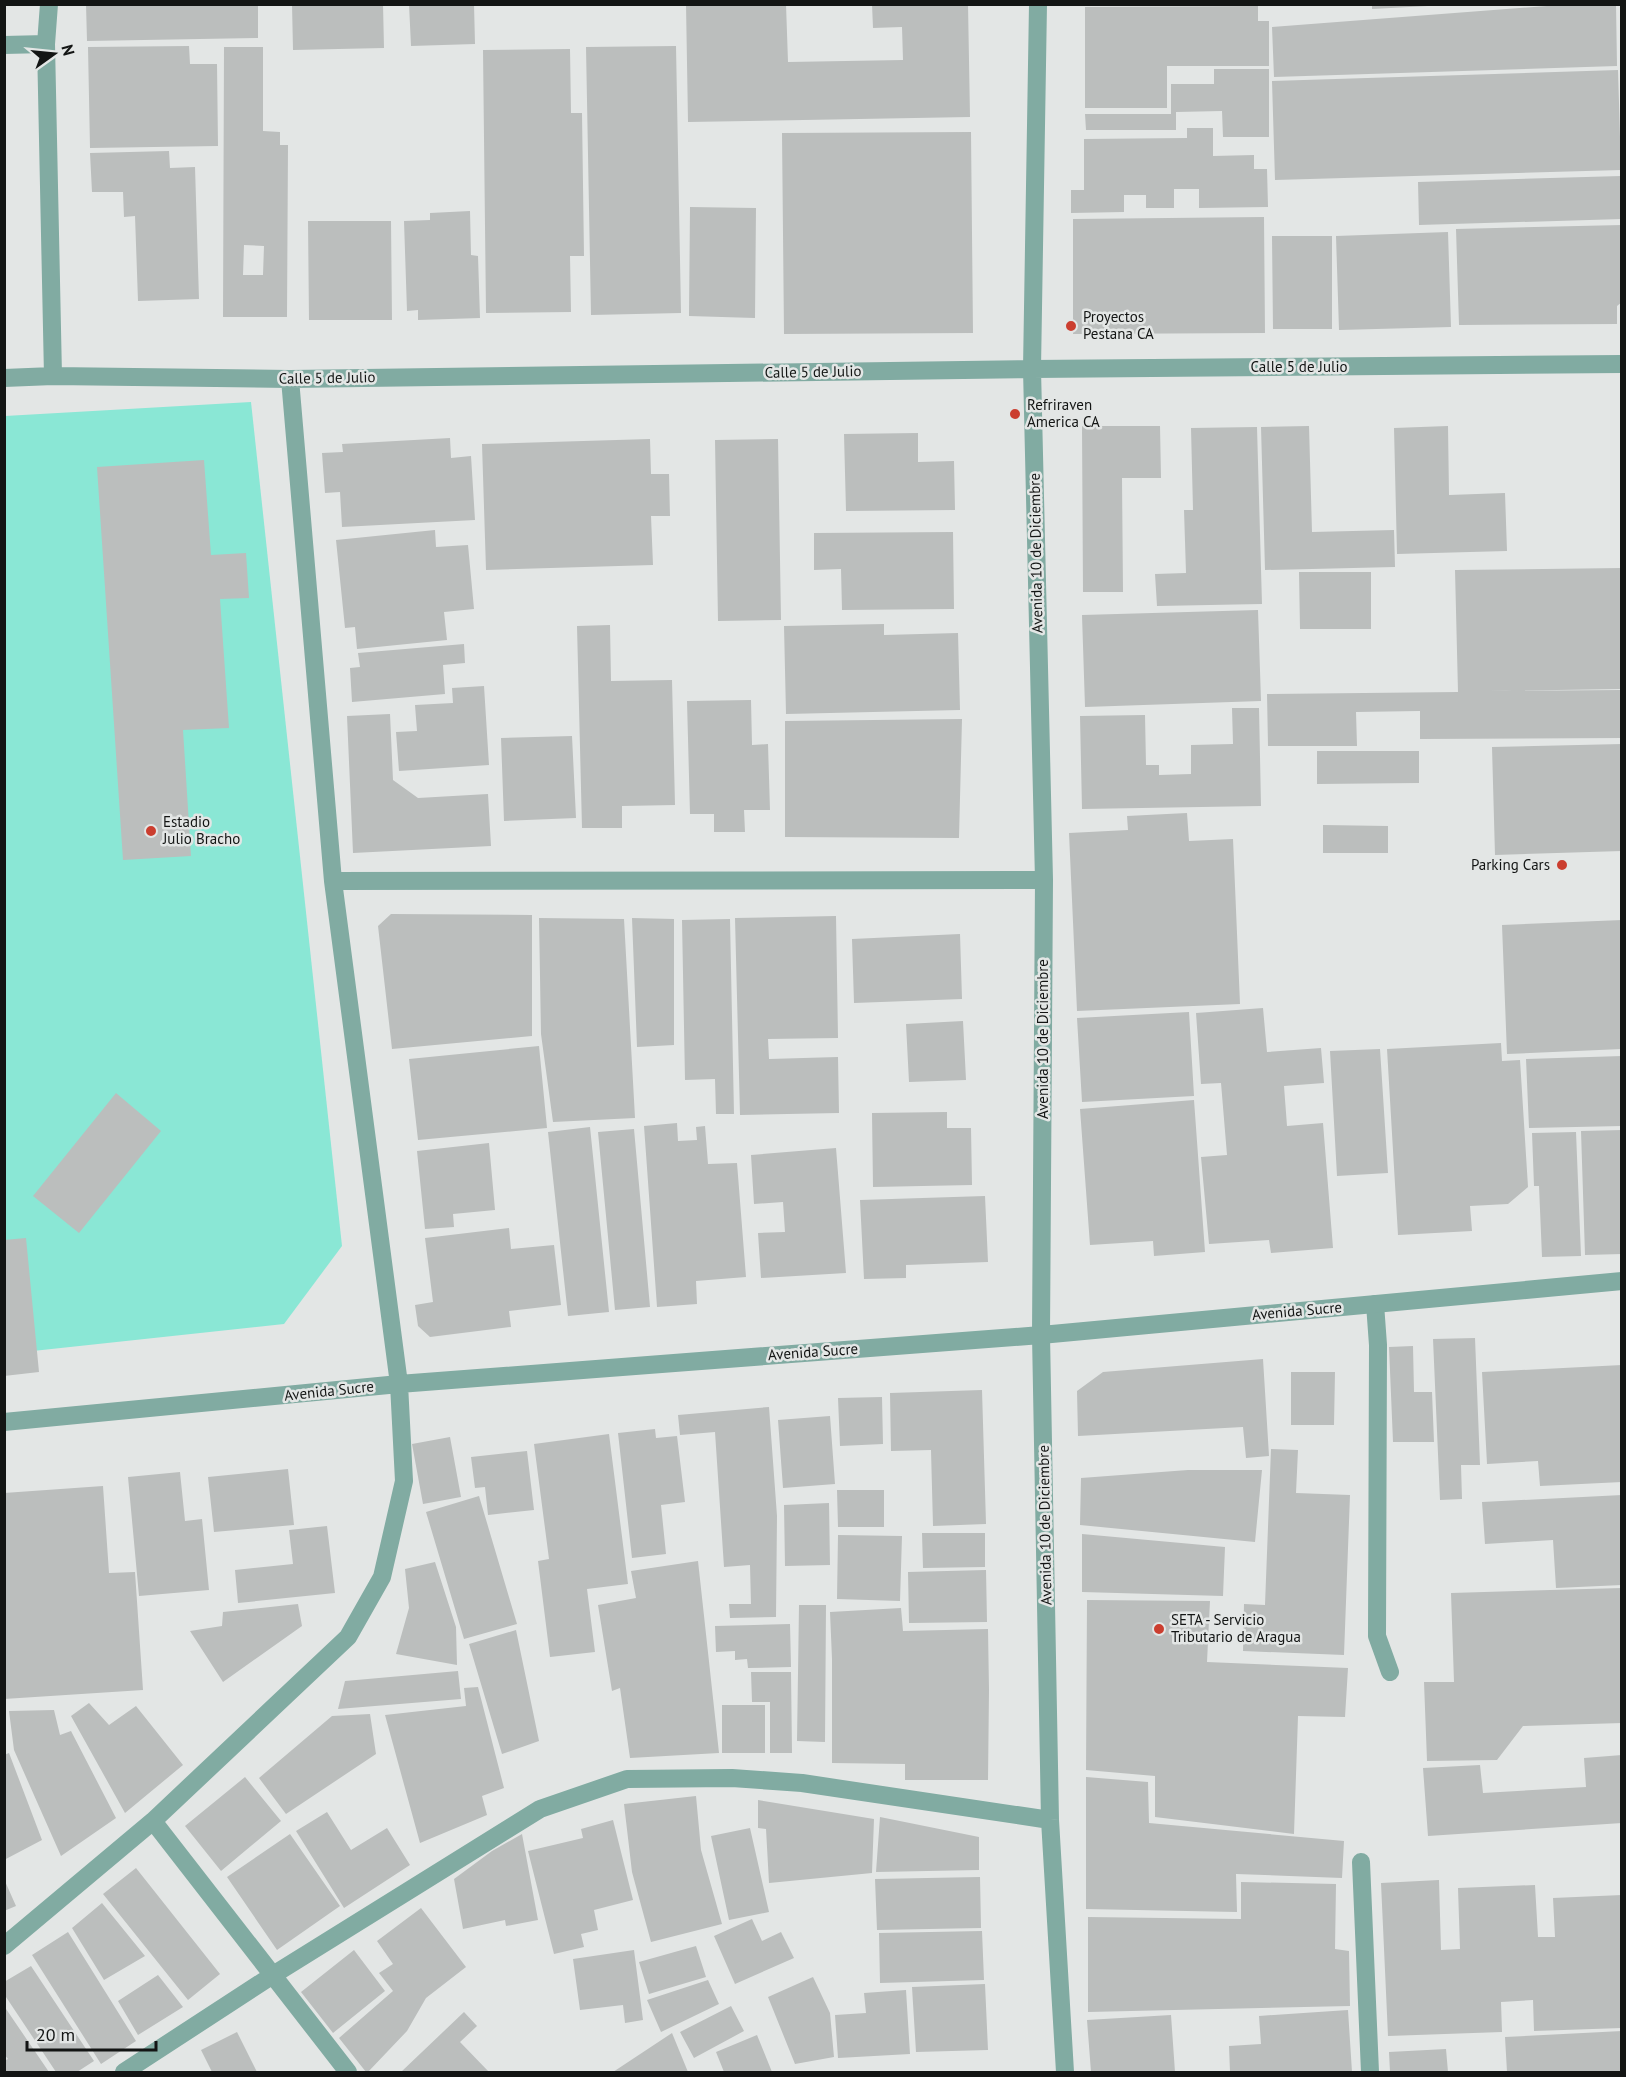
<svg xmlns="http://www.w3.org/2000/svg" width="1626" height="2077" font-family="'PT Sans',sans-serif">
<rect width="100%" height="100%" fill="#e3e6e5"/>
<!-- green -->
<path fill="#8ae7d5" d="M251,402L342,1246L284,1324L5,1354V416Z"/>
<!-- building -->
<path fill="#bbbebd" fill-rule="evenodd" d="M86,4H258V38L87,41Z
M292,4H383L384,48L293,50Z
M409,4H474L475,44L411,46Z
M686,4H786L788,62L903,60L902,27L873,28L872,4H968L970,117L688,122Z
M1372,4H1428V6L1372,9Z
M1573,4H1616L1617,66L1274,77L1272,27Z
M1258,6V21H1269V66H1167V108H1085V7Z
M189,46L190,64H217L218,146L90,148L88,47Z
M676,46L681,313L591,315L586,47Z
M224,47H263V131L280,132V145H288L287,317H223ZM244,245L264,246L263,275H243Z
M570,49L571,113H582L584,256H570L571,312L486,313L483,50Z
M1214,69H1269V137H1223L1222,111L1176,112V130H1086L1085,114H1171V84H1214Z
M1618,70L1621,170L1275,180L1272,81Z
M1187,128H1213V156L1254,155V169H1267L1268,207L1199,208V189H1174V208H1146V195H1124V212L1071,213V190H1084V139L1187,138Z
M971,132L973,333L784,334L782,133Z
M169,151L170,168L195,167L199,299L138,301L135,216L124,217L123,192H92L90,153Z
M1621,176L1622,219L1419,225L1418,182Z
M690,207L756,208L755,318L689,316Z
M470,211L471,255L478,256L480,318L418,320V310L407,311L404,221L430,220V213Z
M1264,217L1265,333L1073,334V219Z
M308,221H391L392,320H309Z
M1622,225V302L1617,306V324L1459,325L1456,229Z
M1448,232L1451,327L1339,330L1336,236Z
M1272,236H1332V329H1273Z
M1082,426H1160L1161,478H1122L1123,592H1083Z
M1309,426L1312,532L1394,530L1395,567L1265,570L1261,427Z
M1448,426L1449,495L1505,493L1507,551L1397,554L1394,428Z
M1257,427L1262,604L1157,606L1155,574L1186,573L1184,510H1193L1191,428Z
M918,433V462L954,461L955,510L846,511L844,434Z
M450,438L451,458L471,456L475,520L342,527L340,492L325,493L322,453L343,452L342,444Z
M650,439L651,474H669L670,516H651L653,565L486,570L482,444Z
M778,439L781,620L718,621L715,440Z
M204,460L211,555L246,553L249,598L220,599L229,728L183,730L191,856L123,860L97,467Z
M435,530L436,547L468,545L474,609L444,612L447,640L357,649L355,627L345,628L336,540Z
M953,532L954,609L842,610L841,569L814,570V533Z
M1622,568V689L1486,691L1622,690V738L1420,739V711L1356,712L1357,746H1268L1267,694L1458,692L1455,570Z
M1299,572H1371V629H1300Z
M1258,610L1261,701L1085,707L1082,615Z
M884,624V635L958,633L960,710L786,714L784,626Z
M610,625L611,681L672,680L675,805L622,806V828H582L577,626Z
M464,644L465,663L443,665L445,694L352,702L350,668L360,667L358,653Z
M484,686L489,765L399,771L396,732L417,731L415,705L453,703L452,688Z
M751,700L752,745L768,744L770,810H744L745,832H714V814H690L687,701Z
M1232,708H1259L1261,806L1082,809L1080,716L1145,715L1146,765H1159V775L1191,774V745L1233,744Z
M390,714L393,780L418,798L488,794L491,846L353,853L347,716Z
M962,719L959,838L785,837V721Z
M572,736L576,818L504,821L501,738Z
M1622,744V851L1495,855L1492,747Z
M1317,751H1419V783L1317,784Z
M1187,813L1189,841L1233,839L1240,1004L1077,1011L1069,833L1128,830L1127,816Z
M1323,825L1388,826V853H1323Z
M391,914L532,915V1036L392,1049L378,926Z
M836,916L838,1038L768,1039L769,1059L838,1057L839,1113L740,1115L735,918Z
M539,918L624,919L635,1118L553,1122L541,1034Z
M632,918L674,919V1045L637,1047Z
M730,919L734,1114H716L715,1079L685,1080L682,920Z
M1622,920V1049L1507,1054L1502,925Z
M960,934L962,999L854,1003L852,939Z
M1263,1008L1267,1052L1321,1048L1324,1083L1284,1086L1287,1126L1323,1123L1333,1248L1271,1253L1269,1240L1209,1244L1201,1157L1227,1155L1221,1083L1201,1084L1196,1013Z
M1189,1012L1194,1096L1082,1102L1077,1018Z
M963,1021L966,1080L909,1082L906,1024Z
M1501,1043L1502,1061L1520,1060L1528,1187L1508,1204L1470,1206L1472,1231L1398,1235L1387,1049Z
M539,1046L547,1128L418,1140L409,1059Z
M1380,1049L1388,1173L1337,1176L1330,1051Z
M1622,1056V1126L1529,1128L1526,1059Z
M116,1093L161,1131L79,1233L33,1196Z
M1194,1100L1205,1252L1154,1256L1153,1241L1090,1245L1080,1109Z
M947,1112V1128H971L972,1185L873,1187L872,1113Z
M677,1123L678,1141L697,1140L696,1127L705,1126L708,1164L737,1163L746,1277L696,1281L697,1304L657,1307L644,1126Z
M590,1127L609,1312L568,1316L548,1132Z
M634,1129L650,1307L615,1310L598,1132Z
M1622,1130V1254L1585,1255L1581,1131Z
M1576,1132L1581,1256L1542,1257L1539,1186H1534L1532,1133Z
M489,1143L495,1210L453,1214L454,1227L425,1229L417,1151Z
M836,1148L846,1273L761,1278L758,1233L785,1232L783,1202L754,1204L751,1155Z
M985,1196L988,1262L906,1265V1278L864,1279L860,1200Z
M509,1228L511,1249L554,1245L561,1305L509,1311L511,1327L430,1337L418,1326L415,1305L433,1302L425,1238Z
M26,1238L39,1372L4,1376V1240Z
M1475,1338L1480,1465H1461L1462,1499L1440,1500L1433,1339Z
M1413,1346L1414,1392H1432L1434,1442H1393L1389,1347Z
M1263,1359L1269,1456L1246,1458L1243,1427L1078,1436L1077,1391L1103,1372Z
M1622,1365V1482L1540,1486L1538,1461L1487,1464L1482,1372Z
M1291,1372H1335L1334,1425H1291Z
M982,1390L986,1524L933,1526L931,1450L891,1451L890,1393Z
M882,1397L883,1444L840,1446L838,1398Z
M769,1407L777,1516L776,1617L730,1618L729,1604H751L750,1565L724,1567L715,1432L680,1435L678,1415Z
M830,1416L835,1484L783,1488L778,1420Z
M655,1429L656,1438L677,1436L685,1502L661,1505L666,1554L632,1558L618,1433Z
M609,1434L628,1584L587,1589L595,1652L550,1657L538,1561L549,1559L534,1444Z
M450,1437L461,1497L423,1504L412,1444Z
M1271,1449L1298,1450L1296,1493L1350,1495L1344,1655L1243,1651L1244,1604L1265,1605Z
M527,1451L534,1510L488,1515L485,1487L475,1488L471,1457Z
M288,1469L294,1525L214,1532L208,1477Z
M1188,1470H1262L1255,1542L1080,1525L1081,1478Z
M180,1472L185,1521L202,1519L209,1590L139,1596L128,1477Z
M103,1486L109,1573L135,1572L143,1690L4,1699V1493Z
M837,1490H884V1527H838Z
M1622,1495V1585L1556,1588L1553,1540L1485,1544L1482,1502Z
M479,1496L517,1624L464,1639L426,1512Z
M829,1503L830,1565L785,1566L784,1505Z
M327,1526L335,1593L238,1603L235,1570L293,1564L289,1530Z
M922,1533H985V1567L923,1568Z
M1082,1534L1225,1547L1223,1596L1082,1592Z
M838,1535L902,1536L900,1601L837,1599Z
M698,1561L719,1753L630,1758L620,1688L612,1691L598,1605L636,1598L631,1571Z
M435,1562L456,1627L457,1665L396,1654L409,1608L405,1569Z
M986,1570L987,1622L909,1623L908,1572Z
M1622,1588V1723L1523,1726L1497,1760L1427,1761L1424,1682H1454L1451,1593Z
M1087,1600L1210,1601L1207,1662L1348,1668L1345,1717L1298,1716L1294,1834L1155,1817V1776L1086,1770Z
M298,1604L302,1626L223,1682L190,1631L222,1626L223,1612Z
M799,1605H826L825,1742L797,1741Z
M901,1608L903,1631L988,1629L989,1690L988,1780H905V1764L832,1763V1659L830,1612Z
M790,1624L791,1667L748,1668L747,1659L735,1660V1651L716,1652L715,1626Z
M516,1630L539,1741L502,1754L469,1644Z
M458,1671L461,1699L338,1709L345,1681Z
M751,1672H791L792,1753H770V1702H752Z
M478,1687L504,1788L482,1796L487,1815L420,1843L385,1715L466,1706L464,1688Z
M89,1703L109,1725L136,1706L183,1765L125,1813L71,1716Z
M722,1705H765V1753H722Z
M54,1710L60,1735L71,1731L116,1818L61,1856L14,1750L9,1711Z
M370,1714L376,1754L286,1814L259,1778L332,1716Z
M9,1753L42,1840L4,1860V1755Z
M1622,1755V1823L1428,1836L1423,1768L1480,1765L1483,1793L1586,1787L1584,1758Z
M245,1777L281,1821L221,1871L185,1826Z
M1086,1777L1148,1782L1149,1823L1344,1841L1342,1878L1236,1874L1237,1912L1086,1909Z
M696,1796L701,1850L722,1924L651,1942L632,1872L624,1804Z
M758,1800L874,1819L872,1873L769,1883L766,1829L758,1828Z
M327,1812L351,1850L387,1828L410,1865L344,1908L296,1831Z
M880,1817L979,1837V1870L876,1872Z
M613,1820L633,1900L594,1910L598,1930L581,1934L584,1947L554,1954L528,1851L583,1838L581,1829Z
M750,1828L769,1912L729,1920L711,1836Z
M290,1834L340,1906L277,1950L227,1877Z
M522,1834L538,1920L506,1926L505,1920L463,1929L454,1879L492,1851Z
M136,1868L220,1974L188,2000L103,1894Z
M980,1877L981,1928L877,1930L875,1879Z
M4,1879L16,1906L4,1911Z
M1439,1880L1441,1950L1460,1949L1458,1888L1535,1885L1538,1937H1555L1553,1898L1622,1895V2028L1534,2031L1533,2000L1501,2002L1502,2032L1388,2036L1381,1883Z
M1241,1882L1336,1884L1335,1949L1349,1951L1350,2006L1088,2012V1917L1241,1919Z
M102,1903L145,1956L104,1980L72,1928Z
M421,1908L466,1967L426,1998L407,2031L368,2072H366L339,2038L393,1991L379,1973L393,1964L377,1941Z
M752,1919L762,1941L781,1932L794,1958L735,1984L714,1936Z
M982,1931L984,1980L880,1983L879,1933Z
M68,1932L136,2041L101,2064L32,1955Z
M696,1946L706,1977L649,1994L639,1962Z
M354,1950L385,1991L333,2033L301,1992Z
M634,1950L643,2020L625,2023L623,2005L580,2010L573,1959Z
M31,1966L94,2061L77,2072H56L4,1994V1982Z
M158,1975L183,2007L138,2035L118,2001Z
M813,1977L830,2013L834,2057L795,2064L768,1997Z
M708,1980L719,2004L661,2032L647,2000Z
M985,1984L988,2050L916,2052L912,1987Z
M906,1990L910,2054L838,2058L835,2015L866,2013L864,1993Z
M4,2006L49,2072H4V2061L8,2059L4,2054Z
M731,2006L744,2031L694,2058L680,2032Z
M1348,2010L1352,2072H1230L1229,2046L1261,2044L1259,2016Z
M464,2012L477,2026L460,2042L489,2072H401Z
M1171,2015L1175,2072H1091L1087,2020Z
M1622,2031V2072H1507L1505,2037Z
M237,2032L257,2072H212L201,2050Z
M672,2033L688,2072H613Z
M757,2035L772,2072H724L716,2052Z
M1446,2049L1448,2072H1390L1389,2052Z"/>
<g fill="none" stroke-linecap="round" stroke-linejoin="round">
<!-- lane -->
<path stroke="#81aba2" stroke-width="18" d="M1375,1304L1378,1345L1377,1636L1390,1672
M1361,1862L1370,2072"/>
<!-- street -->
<path stroke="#81aba2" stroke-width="18" d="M49,4L46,44L53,376
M1038,4L1032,369L1044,880L1041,1335L1050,1820L1065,2072
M4,45L46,44
M4,378L53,376L290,379L1032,369L1622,364
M333,881L1044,880
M4,1422L399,1384L1041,1335L1622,1281
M153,1821L348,2072
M4,1946L153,1821L348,1637L382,1577L404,1481L399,1384L333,881L290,379
M124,2072L273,1975L540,1809L627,1779L732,1778L802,1783L1050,1820"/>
</g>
<!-- markers -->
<g fill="#cb3e2f" stroke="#e3e6e5" stroke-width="2">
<circle cx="1071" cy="326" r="6"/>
<circle cx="1015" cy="414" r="6"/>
<circle cx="151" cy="831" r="6"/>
<circle cx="1562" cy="865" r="6"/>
<circle cx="1159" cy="1629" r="6"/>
</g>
<g text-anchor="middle" stroke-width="5" stroke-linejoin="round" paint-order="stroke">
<!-- poi labels -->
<g font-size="15" fill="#131514" stroke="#e3e6e5" text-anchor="start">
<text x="1083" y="322">Proyectos<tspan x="1083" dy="17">Pestana CA</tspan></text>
<text x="1027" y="410">Refriraven<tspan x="1027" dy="17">America CA</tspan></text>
<text x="163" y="827">Estadio<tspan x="163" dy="17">Julio Bracho</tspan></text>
<text x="1550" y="870" text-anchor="end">Parking Cars</text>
<text x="1171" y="1625">SETA - Servicio<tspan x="1171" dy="17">Tributario de Aragua</tspan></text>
</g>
<!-- street labels -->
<g font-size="15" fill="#131514" stroke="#e3e6e5">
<text x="1299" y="372">Calle 5 de Julio</text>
<text transform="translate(813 372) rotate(-1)" y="5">Calle 5 de Julio</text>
<text transform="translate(327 378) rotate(-1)" y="5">Calle 5 de Julio</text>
<text transform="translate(1036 553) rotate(-91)" y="5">Avenida 10 de Diciembre</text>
<text transform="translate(1043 1039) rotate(-90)" y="5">Avenida 10 de Diciembre</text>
<text transform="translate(1297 1311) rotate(-5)" y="5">Avenida Sucre</text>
<text transform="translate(813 1352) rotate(-4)" y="5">Avenida Sucre</text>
<text transform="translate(329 1391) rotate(-6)" y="5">Avenida Sucre</text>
<text transform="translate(1045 1525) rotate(-91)" y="5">Avenida 10 de Diciembre</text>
</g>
</g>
<!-- border -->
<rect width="1626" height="2077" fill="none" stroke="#131514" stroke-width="12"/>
<!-- north arrow -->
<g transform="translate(54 54) rotate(75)" stroke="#e3e6e5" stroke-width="4.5" paint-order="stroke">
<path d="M0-4.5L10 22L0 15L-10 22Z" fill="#131514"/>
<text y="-9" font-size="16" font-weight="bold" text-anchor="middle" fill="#131514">N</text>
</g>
<!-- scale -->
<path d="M27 2041v9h129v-9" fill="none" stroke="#131514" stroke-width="3"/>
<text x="36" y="2041" font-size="18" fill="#131514" stroke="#e3e6e5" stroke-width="4.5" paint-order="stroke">20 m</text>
</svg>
